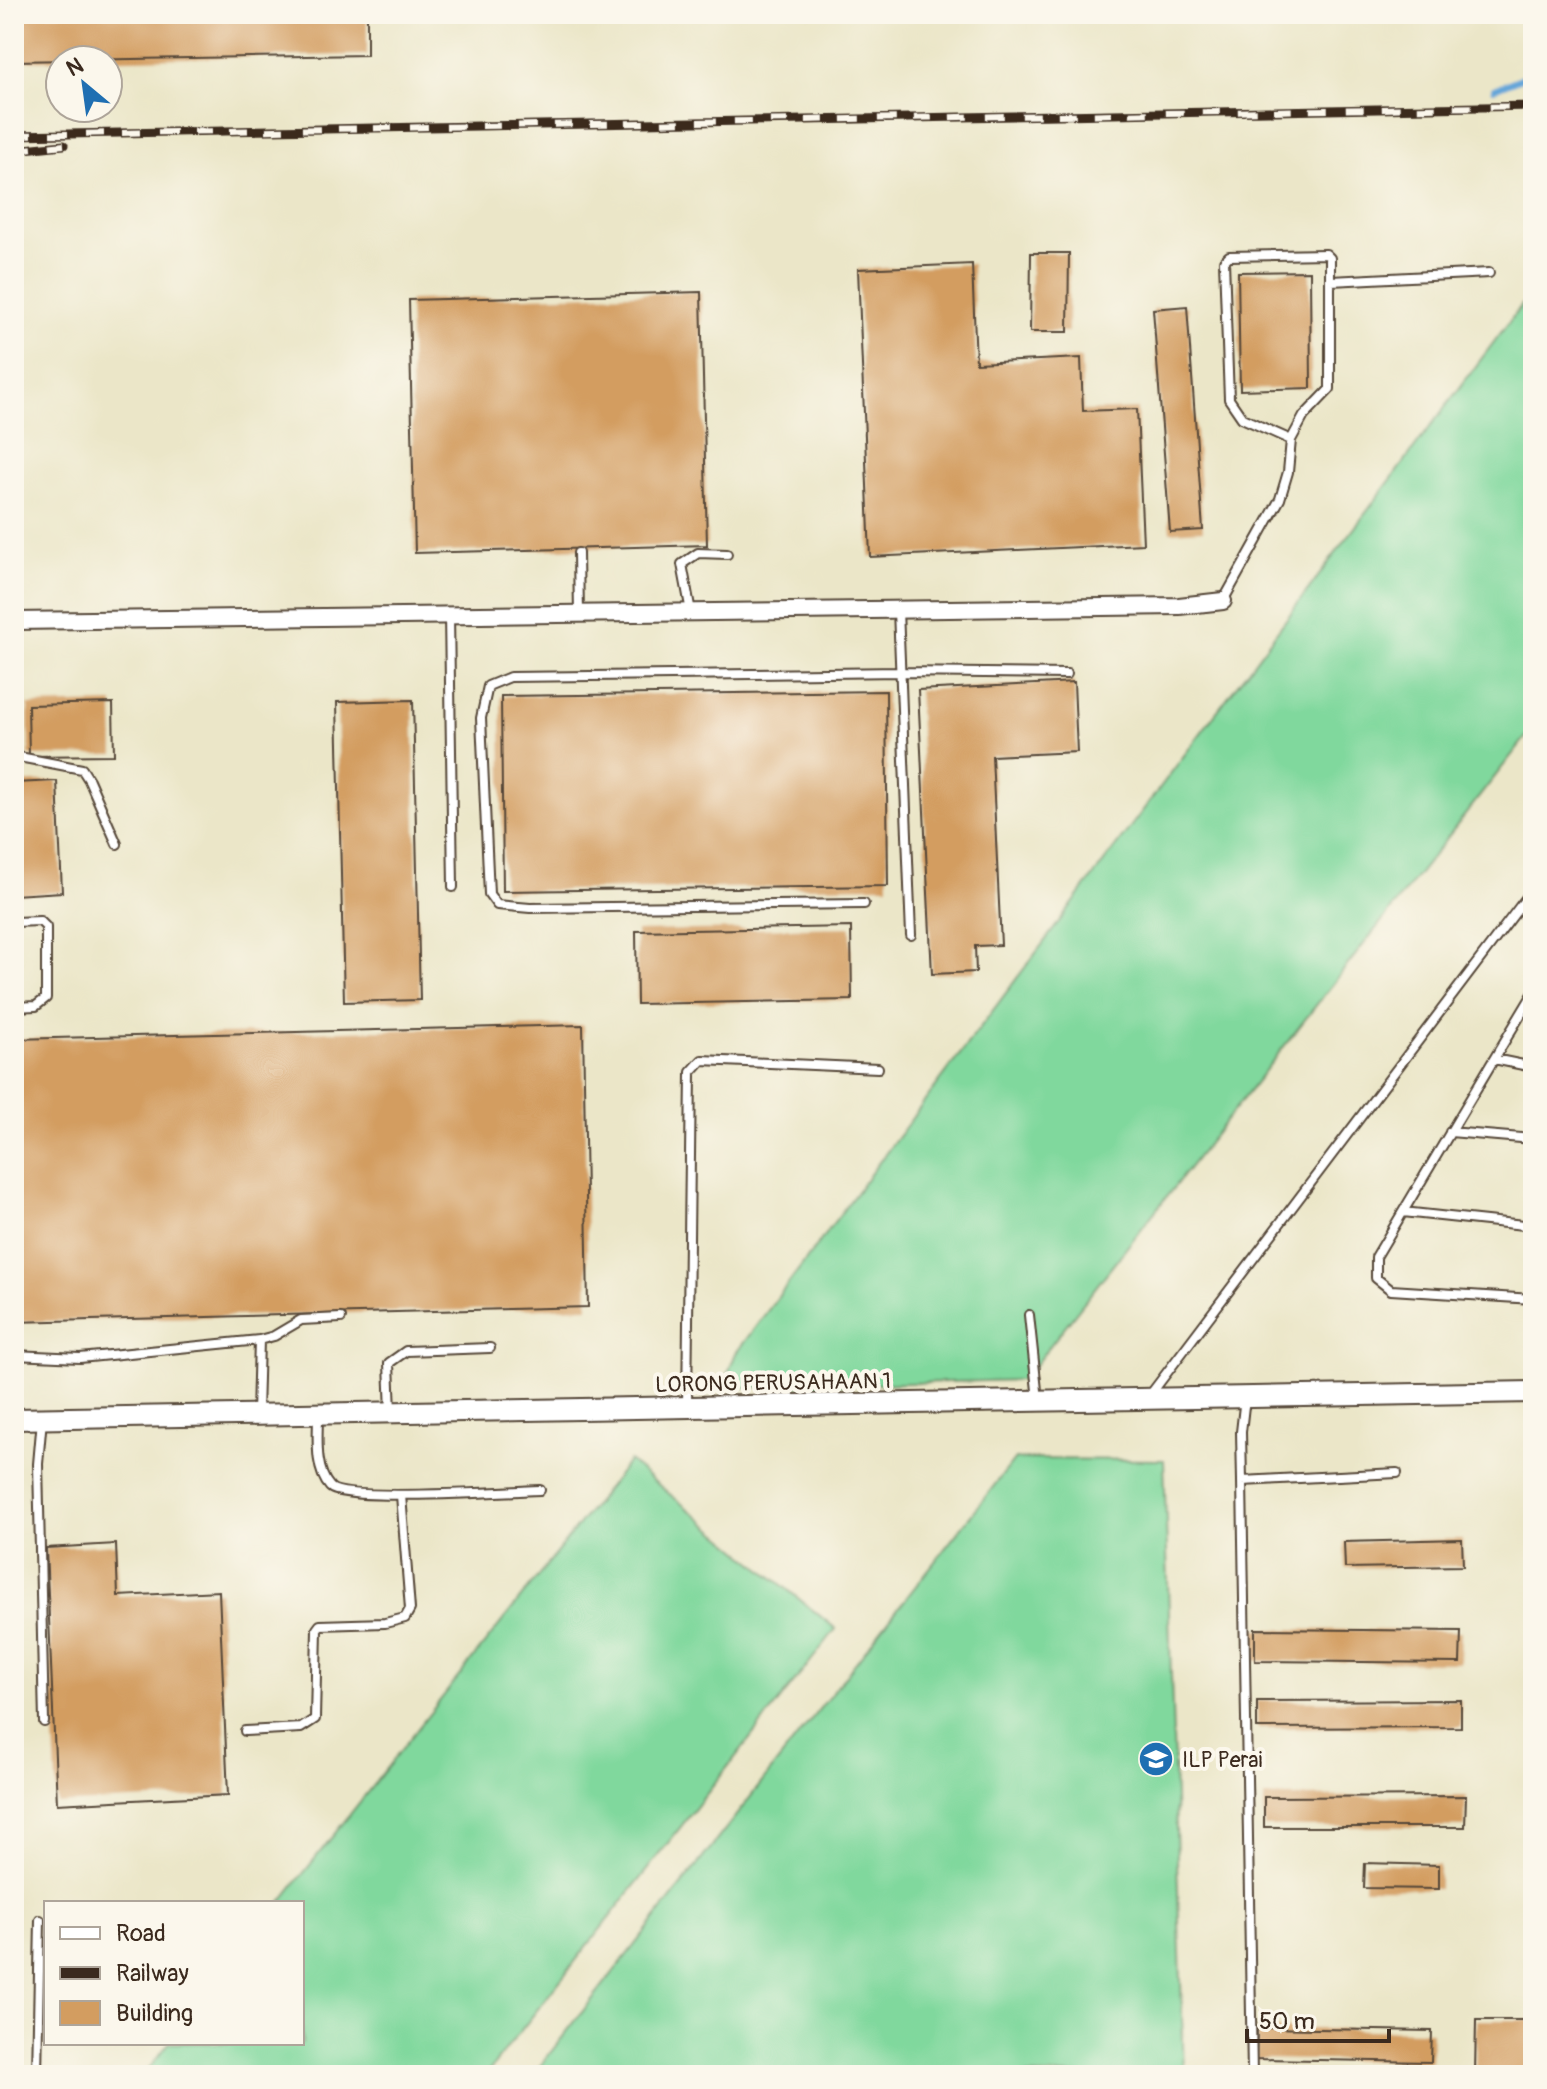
<svg xmlns="http://www.w3.org/2000/svg" width="1547" height="2089" font-family="Pangolin,sans-serif">
<rect width="100%" height="100%" fill="#fbf7ec"/>
<filter id="ink" filterUnits="userSpaceOnUse"><feTurbulence type="fractalNoise" baseFrequency=".0125" numOctaves="2"/><feDisplacementMap in="SourceGraphic" scale="16" xChannelSelector="R" yChannelSelector="G"/><feConvolveMatrix kernelMatrix="1 2 1 2 8 2 1 2 1" color-interpolation-filters="sRGB"/></filter>
<filter id="wash" filterUnits="userSpaceOnUse"><feTurbulence type="fractalNoise" baseFrequency=".006" numOctaves="4" result="noise"/><feDisplacementMap in="SourceGraphic" scale="32" xChannelSelector="R" yChannelSelector="G"/><feGaussianBlur stdDeviation="1.8" result="paint"/><feColorMatrix in="noise" values="0 0 0 0 0 0 0 0 0 0 0 0 0 0 0 0 0 1.4 0 .05"/><feComposite in="paint" operator="in"/></filter>
<g filter="url(#wash)">
<rect width="100%" height="100%" fill="#ebe6c8"/>
<!-- grass -->
<path fill="#80d89d" stroke="#5e815e" stroke-width="2" d="M1528,14H1533V91H1531Z
M1533,290V728L1023,1380L722,1388L736,1353Z
M1015,1459L1164,1460L1184,2075H533Z
M629,1461L836,1629L486,2075H144L169,2043H302V1903H280Z"/>
<g fill="none" stroke-linecap="round" stroke-linejoin="round">
<!-- stream -->
<path stroke="#65a6d9" stroke-width="6" d="M1494,89L1533,73"/>
</g>
<g id="blocks">
<!-- building -->
<path fill="#d39d60" d="M14,14H367V55L14,61Z
M1031,253H1069L1068,332H1030Z
M972,264L976,363L1081,358L1083,411L1137,409L1143,544L870,557L858,269Z
M1310,271L1311,388L1240,390L1238,272Z
M701,292L707,545L415,553L409,300Z
M1187,306L1203,530L1170,532L1153,309Z
M1074,682L1077,752L992,756L1001,945L975,946L976,972L932,974L918,690Z
M886,691L888,886L503,891L501,696Z
M413,700L420,1000L344,1002L337,702Z
M113,703L114,755L29,756L28,705Z
M57,781L62,892L14,895V783Z
M851,927L852,1000L637,1004L636,931Z
M583,1025L588,1307L14,1322V1039Z
M1462,1539L1463,1566L1345,1568L1344,1542Z
M116,1544L118,1596L219,1591L228,1795L57,1804L46,1548Z
M1255,1629L1461,1631L1460,1663L1255,1661Z
M1461,1700V1727L1257,1728V1701Z
M1466,1796L1465,1827H1264V1797Z
M1365,1863L1439,1865V1889L1364,1888Z
M1476,2020H1533V2075L1475,2074Z
M1257,2028L1432,2031L1431,2062L1256,2059Z"/>
</g>
</g>
<g filter="url(#ink)">
<use href="#blocks" fill-opacity="0" stroke="#554638" stroke-width="2"/>
<g fill="none" stroke-linecap="round" stroke-linejoin="round">
<!-- service casing -->
<g stroke="#554638" stroke-width="12">
<path id="service" d="M1331,281L1489,273
M578,553L579,614
M1223,601L1280,499L1288,472L1291,440L1304,416L1330,389V258L1326,254L1229,256L1224,261L1229,399L1242,418L1291,440
M898,610L911,935
M691,612L682,564L698,553L727,554
M449,615L453,887
M14,756L82,769L89,780L117,844
M864,904L530,908L497,905L489,894L481,718L488,686L510,677L900,672L1067,674
M14,922L40,921L46,927V998L36,1006L14,1007
M1494,1059L1533,994
M1533,1067L1494,1059L1376,1257V1278L1391,1290L1533,1299
M1450,1132L1533,1139
M1403,1212L1533,1226
M1029,1315L1038,1400
M14,1355L80,1358L259,1340
M1150,1395L1533,889
M1245,1397L1241,1432L1242,1481L1252,2075
M687,1406L691,1072L702,1060L878,1068
M391,1412L389,1363L406,1351L490,1348
M257,1414L259,1340L274,1336L301,1320L341,1318
M318,1415C318,1437 314,1469 330,1487C343,1502 511,1491 540,1490
M42,1419L38,1464L44,1722
M1242,1481L1397,1473
M245,1731L301,1728L315,1719L317,1629L320,1625L385,1623L405,1618L410,1609L401,1495
M37,2075L40,1920"/>
</g>
<!-- minor casing -->
<g stroke="#554638" stroke-width="20">
<path id="minor" d="M14,621L1179,606L1223,601"/>
</g>
<!-- tertiary casing -->
<g stroke="#554638" stroke-width="24">
<path id="tertiary" d="M14,1419L1533,1392"/>
</g>
<!-- service -->
<use href="#service" stroke="#fff" stroke-width="8"/>
<!-- minor -->
<use href="#minor" stroke="#fff" stroke-width="16"/>
<!-- tertiary -->
<use href="#tertiary" stroke="#fff" stroke-width="20"/>
<!-- rail casing -->
<g stroke="#3b2a1e" stroke-width="9">
<path id="rail" d="M14,135L1533,106
M14,150L64,145"/>
</g>
<!-- rail -->
<use href="#rail" stroke="#fbf7ec" stroke-width="6" stroke-dasharray="18" stroke-linecap="butt"/>
</g>
</g>
<!-- icons -->
<defs>
<g id="university-disc" transform="scale(1.8)"><circle r="9.5" fill="#1f6fb2" stroke="#fbf7ec"/><path d="M0-5L7-2L0 1L-7-2ZM-4 1L0 2.5L4 1V4Q0 6-4 4Z" fill="#fff"/></g>
</defs>
<g fill-rule="evenodd">
<use href="#university-disc" x="1156" y="1759"/>
</g>
<g text-anchor="middle" stroke-width="8" stroke-linejoin="round" paint-order="stroke">
<!-- street labels -->
<g font-size="22" fill="#3b2a1e" stroke="#fbf7ec">
<text transform="translate(773 1382) rotate(-1)" y="8">LORONG PERUSAHAAN 1</text>
</g>
<!-- poi labels -->
<g font-size="22" fill="#3b2a1e" stroke="#fbf7ec" text-anchor="start">
<text x="1182" y="1767">ILP Perai</text>
</g>
</g>
<!-- margin -->
<rect width="1547" height="2089" fill="none" stroke="#fbf7ec" stroke-width="48"/>
<!-- legend -->
<rect x="44" y="1901" width="260" height="144" fill="#fbf7ec" stroke="#aea59a" stroke-width="2"/>
<rect x="60" y="1927" width="40" height="12" fill="#ffffff" stroke="#aea59a" stroke-width="2"/>
<text x="116" y="1941" font-size="24" fill="#3b2a1e">Road</text>
<rect x="60" y="1967" width="40" height="12" fill="#3b2a1e" stroke="#aea59a" stroke-width="2"/>
<text x="116" y="1981" font-size="24" fill="#3b2a1e">Railway</text>
<rect x="60" y="2001" width="40" height="24" fill="#d39d60" stroke="#aea59a" stroke-width="2"/>
<text x="116" y="2021" font-size="24" fill="#3b2a1e">Building</text>
<!-- north arrow -->
<g transform="translate(84 84) rotate(331)"><circle r="38" fill="#fbf7ec" stroke="#aea59a" stroke-width="2"/>
<path d="M0-6L14 30L0 20L-14 30Z" fill="#1f6fb2"/>
<text y="-12" font-size="22" font-weight="bold" text-anchor="middle" fill="#3b2a1e">N</text>
</g>
<!-- scale -->
<path d="M1247 2029v12h142v-12" fill="none" stroke="#3b2a1e" stroke-width="4"/>
<text x="1259" y="2029" font-size="24" fill="#3b2a1e" stroke="#fbf7ec" stroke-width="6" paint-order="stroke">50 m</text>
</svg>
